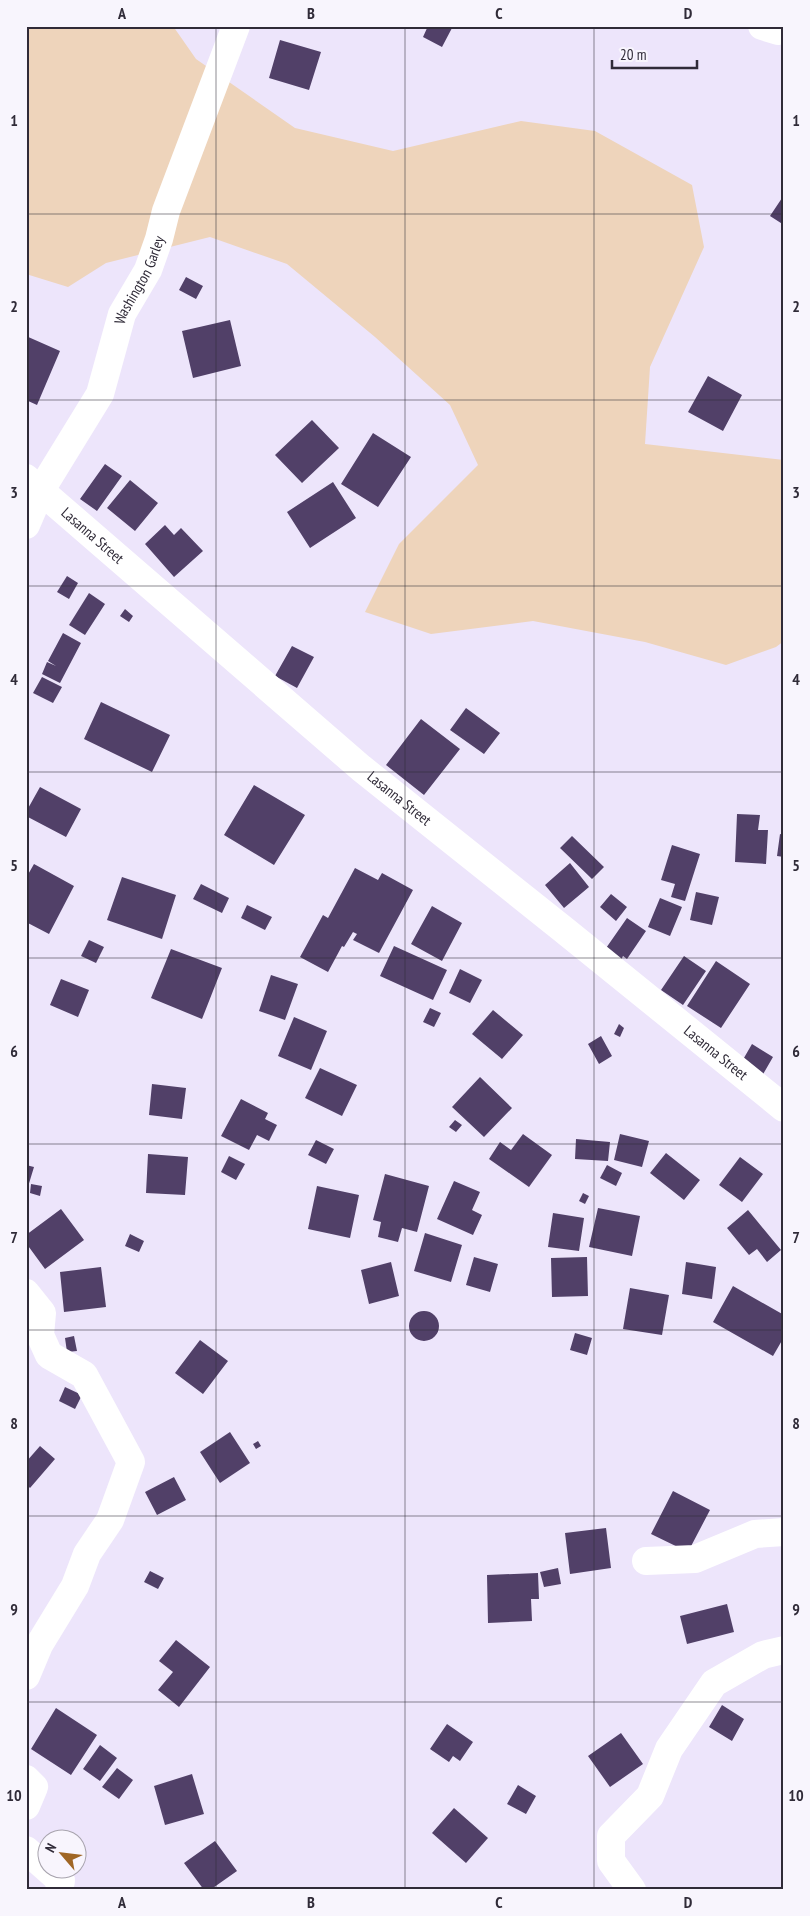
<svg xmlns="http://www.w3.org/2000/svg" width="810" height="1916" font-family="'PT Sans Narrow',sans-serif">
<rect width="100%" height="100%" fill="#ede5fb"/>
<!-- green -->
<path fill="#eed4bb" d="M26,26H173L196,59L295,128L393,151L521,121L595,131L692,185L704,247L650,367L645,444L784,460V641L776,647L726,665L645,642L533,621L431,634L365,612L399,544L478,465L450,405L375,337L287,264L210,237L106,263L68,287L26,274Z"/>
<!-- building -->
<path fill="#514068" d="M428,26H449L452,28L442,47L423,37Z
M280,40L321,52L309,90L269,78Z
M784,195V225L770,216Z
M186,277L203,286L196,299L179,290Z
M230,320L241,366L193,378L182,331Z
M26,336L60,351L37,405L26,400Z
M708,376L742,395L723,431L688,412Z
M312,420L339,448L302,483L275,455Z
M373,433L411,457L378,507L341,484Z
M105,464L122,476L97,511L80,499Z
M130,480L158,503L135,531L107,508Z
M333,482L356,518L310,548L287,512Z
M165,525L174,535L181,528L203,551L174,577L145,544Z
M67,576L78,583L69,599L57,592Z
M89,593L105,604L85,635L69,625Z
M125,609L133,616L129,622L120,616Z
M63,633L81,643L60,683L42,674L47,662L56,666L48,661Z
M292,646L314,657L297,688L275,676Z
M42,677L62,687L53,703L33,693Z
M101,702L170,735L152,772L84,739Z
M466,708L500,733L484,754L450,730Z
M421,719L460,749L424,795L386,765Z
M254,785L305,815L274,865L224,835Z
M40,787L81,809L66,837L26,816V812Z
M737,814L760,815L758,830H768L766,864L735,862Z
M780,834L784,835V857L777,856Z
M572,836L604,867L592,879L560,848Z
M672,845L700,854L685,901L671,897L675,884L661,880Z
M570,863L589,887L564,908L545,885Z
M34,864L74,886L49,934L26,922V878Z
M355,868L378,880L382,873L413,890L379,953L353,940L357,934L353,932L344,947L342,946L328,972L300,957L323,915L328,918Z
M122,877L176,895L162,939L107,920Z
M201,884L229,898L222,913L193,899Z
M696,892L719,897L712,925L690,920Z
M611,894L627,907L616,921L600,907Z
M660,898L682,907L670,936L648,927Z
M247,905L272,917L265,930L241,918Z
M432,906L462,923L442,961L411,944Z
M627,918L646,931L627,959L623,956L620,962L604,951Z
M89,940L104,947L96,963L81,956Z
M394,946L447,970L433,1000L380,976Z
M171,949L222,968L202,1019L151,998Z
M684,956L706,971L683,1005L661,990Z
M716,961L750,984L721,1028L687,1006Z
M460,969L482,980L470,1003L449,993Z
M271,975L298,984L285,1020L259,1011Z
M61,979L89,990L78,1017L50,1005Z
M430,1008L441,1013L434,1027L423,1022Z
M493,1010L523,1035L502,1059L472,1034Z
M294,1017L327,1031L311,1070L278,1056Z
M619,1024L624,1028L620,1037L614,1034Z
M601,1036L612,1056L599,1064L588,1044Z
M752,1044L773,1057L762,1076L741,1063Z
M320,1068L357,1085L342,1116L305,1098Z
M480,1077L512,1108L484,1137L452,1107Z
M152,1084L186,1088L182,1119L149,1115Z
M241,1099L268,1113L265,1119L277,1125L269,1141L257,1135L249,1150L221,1136Z
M455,1120L462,1125L456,1132L449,1127Z
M523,1134L552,1155L529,1187L489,1159L500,1142L511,1150Z
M620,1134L649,1141L642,1167L614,1160Z
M576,1139L610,1142L608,1161L575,1159Z
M316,1140L334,1149L326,1164L308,1155Z
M666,1153L700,1180L684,1200L650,1173Z
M148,1154L188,1157L185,1195L146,1193Z
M229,1156L245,1164L236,1180L221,1172Z
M740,1157L763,1174L742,1202L719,1185Z
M26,1165L34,1167L27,1190H26Z
M607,1165L622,1173L616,1186L600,1178Z
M385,1174L429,1186L417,1232L402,1228L398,1242L378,1237L381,1222L373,1220Z
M454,1181L480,1192L472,1210L482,1215L473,1235L437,1219Z
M31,1184L42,1186L40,1196L30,1193Z
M317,1186L359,1195L350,1238L308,1229Z
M583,1193L589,1196L585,1204L579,1201Z
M598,1208L640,1216L632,1256L589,1247Z
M61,1209L84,1240L45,1269L26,1243V1235Z
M748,1210L781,1250L767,1262L757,1249L749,1255L727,1228Z
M553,1213L584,1218L579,1251L548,1247Z
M425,1233L462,1245L451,1282L414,1271Z
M130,1234L144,1241L139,1252L125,1246Z
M474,1257L498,1264L490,1292L466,1285Z
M587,1257L588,1296L552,1297L551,1258Z
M391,1262L399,1296L369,1304L361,1270Z
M686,1262L716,1267L712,1299L682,1294Z
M101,1267L106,1307L64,1312L60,1272Z
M733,1286L784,1315V1337L773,1356L713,1322Z
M630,1288L669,1295L662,1335L623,1329Z
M409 1326a15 15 0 1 1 30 0a15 15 0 1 1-30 0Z
M575,1333L592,1338L587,1355L570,1350Z
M74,1336L77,1351L67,1352L65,1338Z
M200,1340L228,1361L203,1394L175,1373Z
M65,1387L82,1395L75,1409L59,1401Z
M230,1432L250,1463L220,1483L200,1452Z
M258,1441L261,1446L256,1449L253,1444Z
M40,1446L55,1459L30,1488L26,1484V1462Z
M174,1477L186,1500L157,1515L145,1492Z
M673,1491L710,1510L688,1552L651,1534Z
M606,1528L611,1568L570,1574L565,1533Z
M558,1568L561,1584L544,1587L540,1572Z
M150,1571L164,1578L158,1589L144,1582Z
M538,1573L539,1599H531L532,1621L488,1623L487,1575Z
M727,1604L734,1632L687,1644L680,1616Z
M176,1640L210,1667L179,1707L158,1690L173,1672L159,1661Z
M722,1705L744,1719L732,1741L709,1727Z
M56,1708L97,1735L71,1775L31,1749Z
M447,1724L473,1742L460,1761L453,1756L449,1762L430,1749Z
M621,1733L643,1764L610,1787L588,1756Z
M100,1745L117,1758L100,1781L83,1769Z
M117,1768L133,1780L119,1799L102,1787Z
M192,1774L204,1814L165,1825L154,1786Z
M518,1785L536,1796L526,1814L507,1804Z
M454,1808L488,1838L466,1863L432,1833Z
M215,1841L237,1871L210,1890H204L184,1863Z"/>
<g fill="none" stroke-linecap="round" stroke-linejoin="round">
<!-- street -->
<g stroke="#fff" stroke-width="28">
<path d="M762,26L778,31L784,30"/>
<path id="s1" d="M26,525L41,490L100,394L122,314L148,270L159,239L166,211L236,26"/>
<path d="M26,1293L42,1313L40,1335L49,1355L84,1375L131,1462L110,1520L87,1554L75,1586L39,1645L26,1676"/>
<path d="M646,1561L695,1559L755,1534L784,1532"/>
<path d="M26,1779L34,1787L26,1806"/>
<path d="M26,1850L61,1881L59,1890"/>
<path d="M632,1890L611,1861V1836L650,1796L669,1749L714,1683L763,1655L784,1650"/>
</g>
<!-- secondary -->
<path stroke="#fff" stroke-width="28" id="s2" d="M26,478L361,768L564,930L784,1108"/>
</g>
<!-- grid -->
<path fill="none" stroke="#302b38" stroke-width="1" stroke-opacity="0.55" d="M216,26V1890M405,26V1890M594,26V1890M26,214H784M26,400H784M26,586H784M26,772H784M26,958H784M26,1144H784M26,1330H784M26,1516H784M26,1702H784"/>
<g text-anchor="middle" stroke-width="5" stroke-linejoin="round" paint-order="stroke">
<!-- street labels -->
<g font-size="15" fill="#302b38" stroke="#f8f5fd">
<text dy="5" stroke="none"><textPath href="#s1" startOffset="272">Washington Garley</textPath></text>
<text dy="5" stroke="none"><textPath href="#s2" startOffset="88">Lasanna Street</textPath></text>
<text dy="5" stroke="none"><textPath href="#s2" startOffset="492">Lasanna Street</textPath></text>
<text dy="5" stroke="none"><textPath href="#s2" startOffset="898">Lasanna Street</textPath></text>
</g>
</g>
<!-- border -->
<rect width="810" height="1916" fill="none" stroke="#f8f5fd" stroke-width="55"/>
<!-- north arrow -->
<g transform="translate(62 1854) rotate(298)"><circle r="24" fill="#f8f5fd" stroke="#a8a4ae"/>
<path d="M0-4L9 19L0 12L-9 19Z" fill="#a06625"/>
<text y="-8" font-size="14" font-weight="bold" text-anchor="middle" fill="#302b38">N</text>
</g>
<!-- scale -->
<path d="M612 60v8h85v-8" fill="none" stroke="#302b38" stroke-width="2.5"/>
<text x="620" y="60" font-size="15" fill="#302b38" stroke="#f8f5fd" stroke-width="4" paint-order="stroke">20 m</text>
<rect x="28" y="28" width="754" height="1860" fill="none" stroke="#302b38" stroke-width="2"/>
<g font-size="16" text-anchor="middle" font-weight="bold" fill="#302b38">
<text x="122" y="19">A</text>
<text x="311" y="19">B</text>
<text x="499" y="19">C</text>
<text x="688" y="19">D</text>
<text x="14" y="126">1</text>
<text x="796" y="126">1</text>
<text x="14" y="312">2</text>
<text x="796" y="312">2</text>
<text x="14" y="498">3</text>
<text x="796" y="498">3</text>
<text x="14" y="685">4</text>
<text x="796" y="685">4</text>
<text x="14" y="871">5</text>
<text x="796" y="871">5</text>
<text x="14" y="1057">6</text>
<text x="796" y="1057">6</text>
<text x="14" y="1243">7</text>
<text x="796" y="1243">7</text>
<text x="14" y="1429">8</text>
<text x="796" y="1429">8</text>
<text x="14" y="1615">9</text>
<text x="796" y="1615">9</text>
<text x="14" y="1801">10</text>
<text x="796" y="1801">10</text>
<text x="122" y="1908">A</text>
<text x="311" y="1908">B</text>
<text x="499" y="1908">C</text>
<text x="688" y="1908">D</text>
</g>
</svg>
